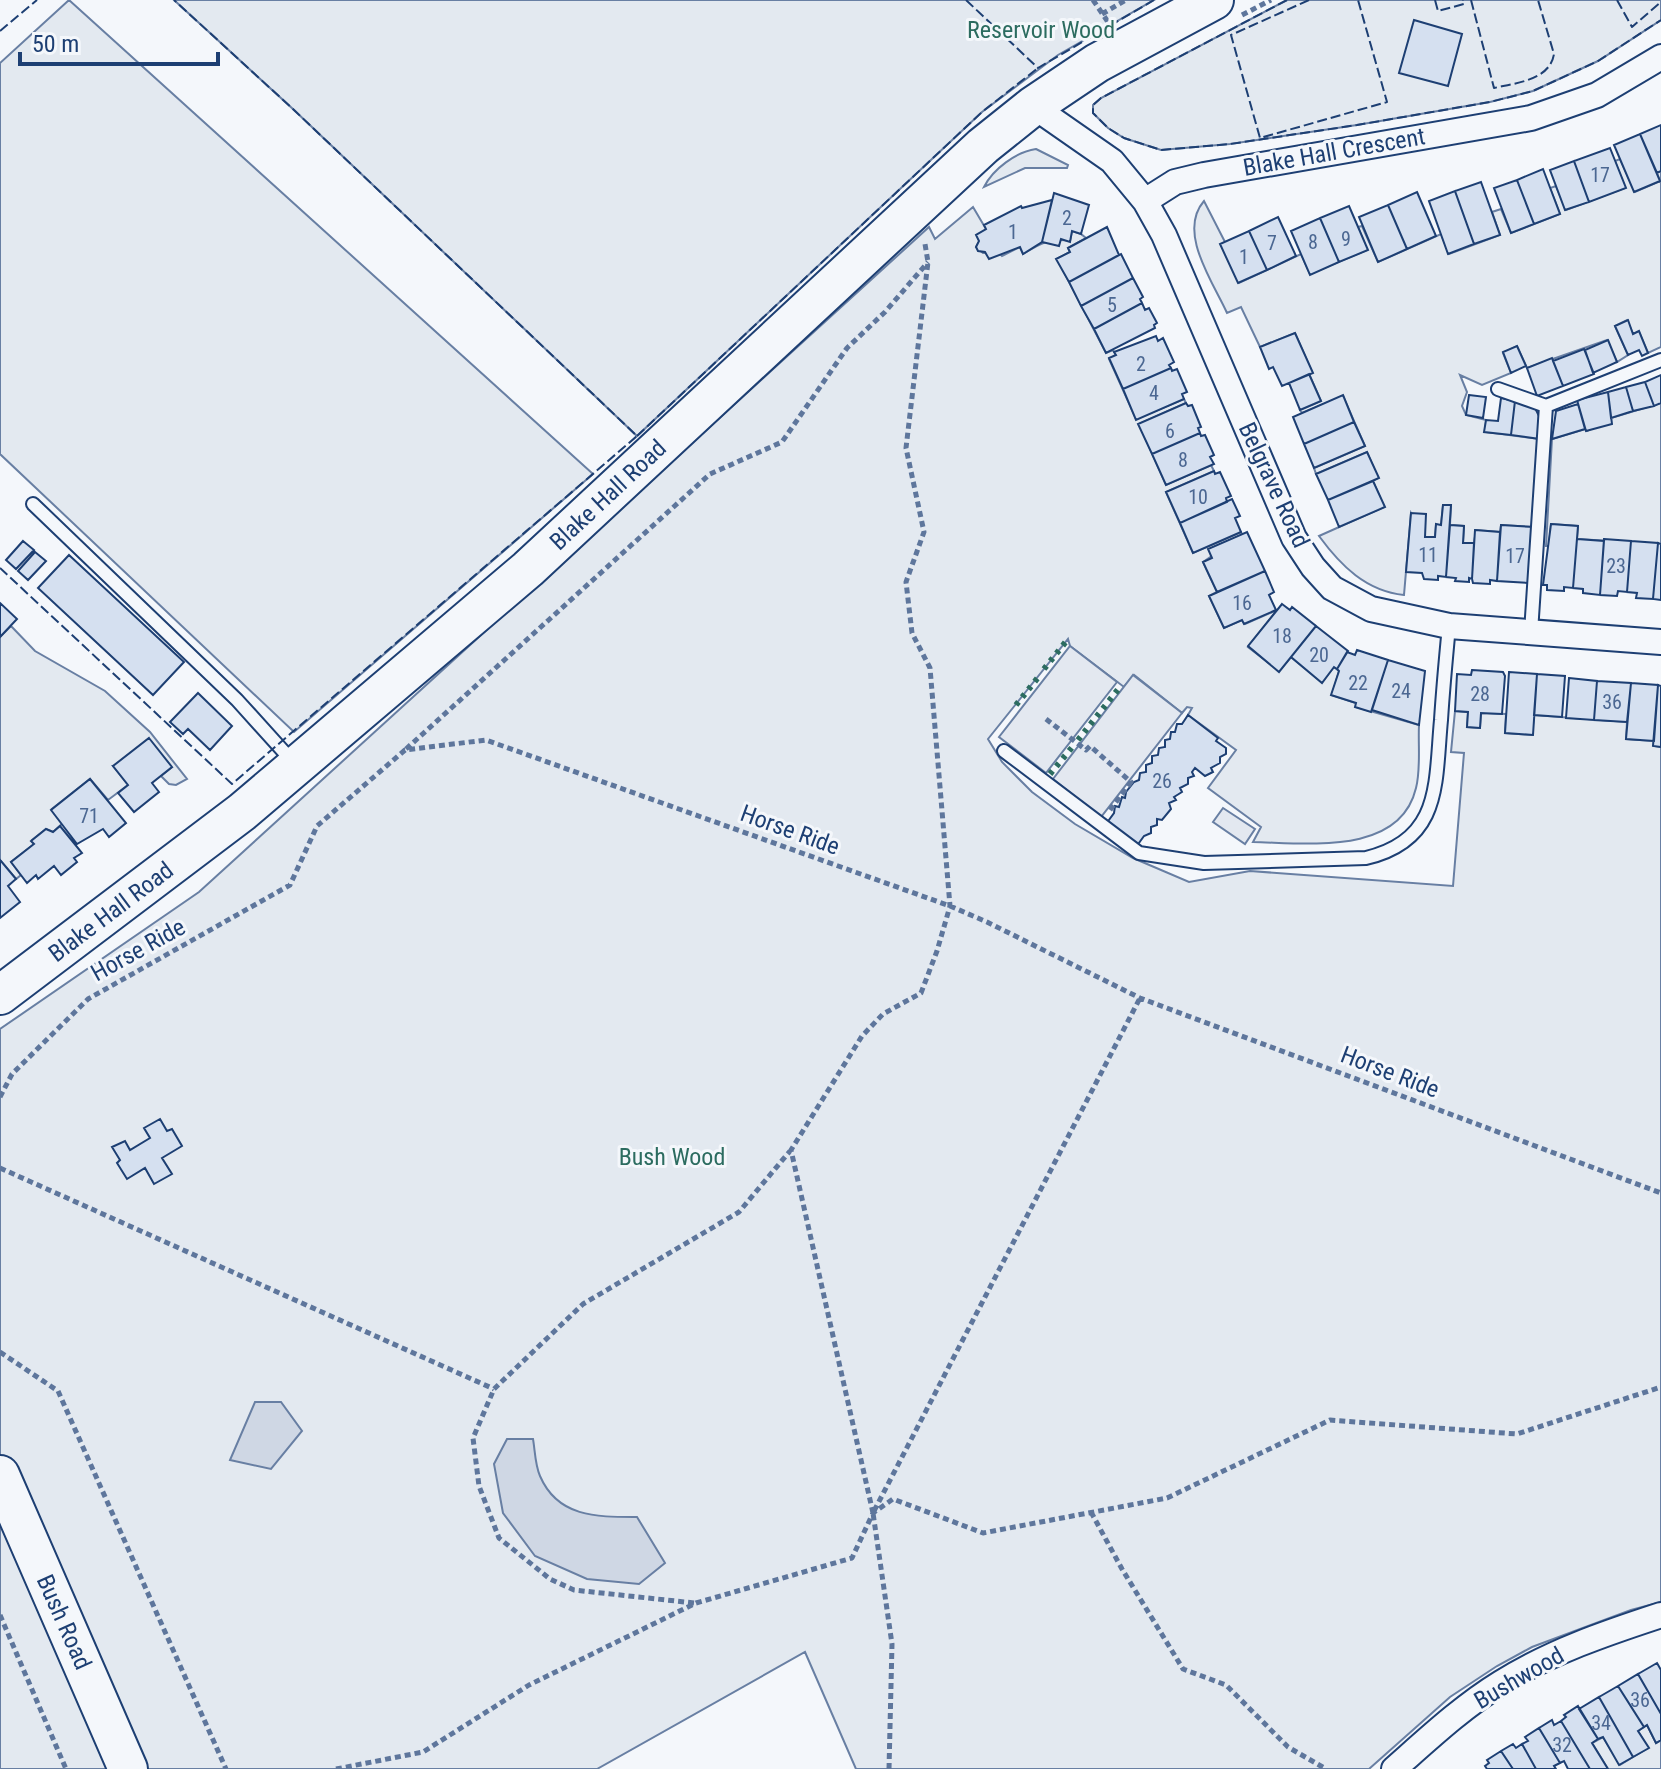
<svg xmlns="http://www.w3.org/2000/svg" width="1661" height="1769" font-family="'Roboto Condensed',sans-serif">
<rect width="100%" height="100%" fill="#f4f7fb"/>
<!-- green -->
<path fill="#e3e9f0" stroke="#687fa3" stroke-width="2" d="M69,0L593,474L294,732L0,454V63Z
M174,0H1154L1058,55L982,112L637,436L294,110Z
M1287,0H1661V20L1598,61L1533,91L1490,102L1357,125L1230,144L1161,150L1124,138L1108,128L1093,113V105L1101,98Z
M1036,149L1068,165L1067,168H1025L984,187C993,169 1016,152 1036,149Z
M1620,159L1635,192L1660,181L1657,173L1661,171V347L1648,353L1639,332L1633,334L1627,320L1615,326L1628,355L1617,362L1607,340L1527,368L1517,346L1503,353L1511,373L1482,385L1460,375L1467,392L1462,406L1466,415L1486,420L1485,432L1540,439L1534,527L1501,525L1500,532L1476,530L1474,543H1463L1464,526L1450,525L1451,505H1443L1441,525H1436L1435,537H1425L1411,513L1404,595C1366,591 1341,566 1319,536L1384,507L1373,481L1378,478L1367,452L1316,474L1314,468L1365,446L1343,396L1302,413L1300,410L1321,401L1309,374L1312,372L1295,333L1260,347L1241,307L1227,313C1213,282 1177,232 1204,201L1225,242L1221,245L1239,283L1301,254L1310,274L1367,250L1358,227L1362,226L1378,262L1441,234L1449,254L1500,235L1492,212L1501,209L1511,233L1560,214L1550,188L1556,186L1566,210L1625,188L1615,161Z
M973,207L986,229L976,247L983,253H999L1002,256L1020,247L1023,254C1039,244 1051,237 1070,241L1072,231L1081,234L1086,238L1068,248L1070,252L1057,259L1106,353L1113,350L1116,355L1109,359L1136,419L1184,399L1186,403L1139,424L1166,485L1211,465L1214,471L1166,492L1193,553L1241,532L1242,535L1203,562L1217,592L1209,596L1224,628L1242,620L1245,624L1277,610L1248,647L1279,671L1291,657L1322,682L1334,667L1339,671L1332,695L1356,703V707L1419,725C1418,745 1421,769 1416,788C1400,856 1307,843 1253,842L1261,827L1208,788L1236,750L1188,715L1192,708L1187,707L1182,713L1134,675L1124,687L1070,646L1068,639L988,739L1002,762L1032,792L1075,824L1133,858L1189,882L1250,871L1453,886L1464,753L1451,752L1455,711L1468,712L1467,727L1480,728L1481,713L1506,714L1505,733L1532,735L1534,715L1627,722L1626,739L1654,741V746L1661,747V1602L1631,1610L1532,1647L1497,1666L1450,1697L1369,1769H856L805,1652L597,1769H0V1029L199,892L929,227L935,239Z
M1661,403V544L1577,539L1578,526L1551,524L1549,546H1546L1552,439L1585,429L1587,431L1611,418Z
M11,626L35,651L105,691L150,732L187,779L176,785L169,784L161,776L171,768L113,766L128,785L108,800L90,779L52,809L63,823L53,832L46,829L32,840L34,844L11,862L21,875L16,879L0,860V637Z
M1647,1725L1656,1743L1661,1740V1769H1608L1592,1743L1603,1737L1620,1765L1648,1748L1638,1731Z"/>
<!-- parking -->
<path fill="#e3e8f0" stroke="#687fa3" stroke-width="2" d="M1070,646L1117,682L1046,773L999,737Z
M1133,675L1182,713L1101,817L1053,779Z
M1223,808L1255,829L1245,844L1213,822Z"/>
<!-- water -->
<path fill="#cfd7e4" stroke="#687fa3" stroke-width="2" d="M255,1402H281L302,1431L271,1469L230,1460Z
M507,1439H533C535,1450 535,1465 540,1476C558,1518 598,1517 637,1517L665,1563L639,1584L587,1579L535,1556L503,1513L494,1464Z"/>
<!-- building -->
<path fill="#d5e0f0" stroke="#1d3f73" stroke-width="2" d="M1414,20L1462,34L1448,86L1399,73Z
M1661,125V171L1657,173L1640,134Z
M1640,134L1660,181L1634,192L1614,145Z
M1610,148L1626,188L1589,202L1574,161Z
M1574,161L1589,202L1565,210L1550,170Z
M1543,169L1560,214L1534,224L1517,180Z
M1517,180L1534,224L1511,233L1494,188Z
M1481,182L1500,235L1474,244L1455,191Z
M1455,191L1474,244L1448,254L1429,201Z
M1417,192L1436,236L1407,249L1388,205Z
M1054,193L1089,205L1081,234L1072,231L1070,242L1061,239L1059,246L1042,242Z
M1052,200L1042,242L1023,254L1020,247L989,259L985,252L978,251L976,247L979,241L976,235L986,229L984,225L1021,206L1022,208Z
M1388,205L1407,249L1378,262L1359,217Z
M1349,206L1368,250L1339,262L1320,218Z
M1278,217L1296,256L1267,270L1249,231Z
M1320,218L1339,262L1310,275L1291,231Z
M1107,227L1119,255L1069,282L1056,259L1070,252L1068,248Z
M1249,231L1267,270L1238,283L1220,244Z
M1121,254L1133,278L1081,306L1069,282Z
M1133,278L1143,297L1140,299L1142,303L1094,329L1081,306Z
M1142,303L1145,310L1149,308L1157,323L1154,325L1155,328L1106,353L1094,329Z
M1628,320L1633,334L1639,331L1648,353L1642,356L1639,350L1628,355L1615,326Z
M1295,333L1313,373L1282,386L1273,367L1269,369L1260,347Z
M1156,336L1158,341L1163,338L1174,362L1169,365L1171,368L1123,389L1109,358L1116,355L1114,352Z
M1608,340L1617,362L1593,373L1585,350Z
M1517,346L1526,366L1511,373L1503,352Z
M1584,349L1594,374L1563,386L1553,361Z
M1552,358L1563,386L1537,396L1527,368Z
M1171,368L1172,371L1177,369L1187,392L1182,394L1184,399L1136,420L1123,389Z
M1309,374L1321,401L1300,410L1289,383Z
M1661,375V403L1654,406L1645,382Z
M1645,382L1654,406L1633,411L1626,387Z
M1626,387L1633,411L1611,418L1608,392Z
M1608,392L1612,424L1586,431L1577,400Z
M1343,395L1354,422L1304,444L1293,417Z
M1469,395L1486,397L1483,418L1466,415Z
M1501,398L1515,401L1511,435L1484,432L1486,420L1498,421Z
M1515,401L1533,404L1542,422L1540,439L1511,435Z
M1186,403L1188,406L1192,405L1201,427L1198,428L1200,433L1152,454L1138,424Z
M1578,404L1585,429L1552,439L1556,411Z
M1354,422L1365,446L1314,468L1304,444Z
M1200,433L1201,436L1205,435L1214,455L1210,457L1214,464L1166,485L1152,454Z
M1367,452L1379,478L1328,500L1316,474Z
M1214,471L1215,474L1220,472L1231,496L1226,498L1227,502L1180,523L1166,492Z
M1373,481L1385,507L1339,527L1328,500Z
M1232,499L1240,516L1235,518L1241,532L1193,553L1180,523Z
M1443,505H1451L1446,577L1438,576V580L1424,579L1422,573L1406,572L1411,513L1426,514L1425,537H1435L1436,524L1441,525Z
M1551,524L1578,526L1573,588L1564,587V591L1547,590V585H1543Z
M1450,525L1464,526L1463,543H1474L1472,579L1469,578V582L1455,581L1456,578L1446,577Z
M1501,525L1534,527L1530,583L1497,581Z
M1475,530L1500,532L1497,581L1490,580V584L1473,583L1472,579Z
M1247,532L1265,571L1217,592L1203,562L1212,558L1208,549Z
M1577,539L1604,541L1600,595L1583,593V589L1573,588Z
M1604,539L1631,541L1627,592L1618,591L1617,596L1600,595Z
M23,541L34,550L16,569L6,560Z
M1631,541L1658,543L1653,599L1636,598L1637,593L1627,592Z
M1658,543L1661,544V600L1653,599Z
M35,552L46,561L28,580L18,571Z
M69,555L184,662L153,695L38,588Z
M1265,571L1274,592L1269,595L1276,610L1244,624L1242,620L1224,628L1209,596Z
M0,603L17,619L0,637Z
M1282,604L1290,610L1292,607L1316,626L1279,672L1248,646Z
M1316,626L1348,651L1337,669L1334,667L1322,683L1291,657Z
M1357,650L1388,660L1371,712L1355,707L1356,703L1331,695L1339,671L1337,669L1347,652L1355,655Z
M1388,660L1425,671L1419,725L1372,710Z
M1472,670L1503,672L1505,676L1502,714L1481,713L1480,728L1467,727L1468,712L1455,711L1457,674L1471,675Z
M1509,672L1537,674L1533,735L1505,733Z
M1537,674L1565,676L1562,717L1534,715Z
M1569,678L1597,681L1594,720L1566,718Z
M1597,681L1631,683L1627,722L1594,720Z
M1631,683L1658,685L1654,741L1626,739Z
M1658,685L1661,686V747L1653,746Z
M198,693L232,726L210,750L188,729L183,734L170,722Z
M1188,715L1218,738L1216,741L1226,748V754L1220,757V763L1211,768L1213,772L1205,776L1195,768L1192,772L1194,776L1188,778V784L1180,788L1182,792L1174,797L1176,800L1169,803L1171,809L1162,820L1157,819V825L1151,827V833L1144,836L1136,847L1106,824L1114,813L1115,806L1119,807L1122,797L1125,798L1126,792L1134,782L1139,780L1140,773L1146,772V765L1152,763V756L1158,755L1159,748L1165,747V740L1170,739L1171,732H1175L1177,724H1182Z
M149,738L172,767L152,783L159,792L134,812L118,793L128,785L113,766Z
M90,779L126,823L109,837L103,829L77,844L51,810Z
M60,826L82,853L74,858L77,862L61,875L54,866L38,879L36,875L27,883L11,862L34,844L31,841L46,829L53,832Z
M0,860L16,879L8,886L20,902L0,918Z
M160,1119L167,1131L172,1129L182,1146L162,1158L172,1174L154,1184L145,1168L127,1179L117,1163L120,1160L112,1147L125,1141L130,1150L150,1138L144,1128Z
M1657,1663L1661,1670V1714L1638,1674Z
M1638,1674L1661,1714V1740L1656,1743L1647,1725L1644,1727L1618,1686Z
M1618,1686L1644,1727L1638,1731L1649,1748L1633,1757L1599,1697Z
M1599,1697L1633,1757L1619,1765L1603,1737L1598,1739L1579,1709Z
M1578,1706L1598,1739L1592,1743L1608,1769H1590L1561,1721L1566,1717L1564,1715Z
M1552,1720L1554,1725L1561,1721L1590,1769H1568L1564,1761L1560,1763L1539,1728Z
M1539,1728L1560,1763L1554,1766L1556,1769H1536L1522,1744L1528,1741L1525,1737Z
M1513,1744L1516,1748L1522,1744L1536,1769H1513L1501,1751Z
M1501,1751L1513,1769H1487L1485,1766L1489,1763L1487,1760Z"/>
<g fill="none" stroke-linecap="round" stroke-linejoin="round">
<!-- lane casing -->
<g stroke="#1d3f73" stroke-width="16">
<path id="lane" d="M1498,389L1546,406L1661,360
M33,504L237,700L294,763
M1531,632L1546,406
M1004,751L1139,853L1204,863L1366,858C1442,840 1435,783 1441,720C1443,689 1446,657 1449,626"/>
</g>
<!-- street casing -->
<g stroke="#1d3f73" stroke-width="28">
<path id="street" d="M1033,106L1112,161L1145,201L1175,182L1204,175L1531,118L1597,95L1661,57
M1145,201L1164,235L1294,538L1313,567L1332,588L1371,609L1449,626L1661,642
M1394,1769C1428,1739 1462,1707 1501,1683C1550,1652 1606,1633 1661,1615"/>
</g>
<!-- primary casing -->
<g stroke="#1d3f73" stroke-width="42">
<path id="primary" d="M0,995L242,812L528,569L983,146L1033,106L1097,63L1214,0
M0,1475L128,1769"/>
</g>
<!-- path -->
<path stroke="#5e769c" stroke-width="5" stroke-dasharray="6 4" stroke-linecap="butt" d="M1093,0L1108,22
M1102,14L1126,0
M1242,15L1271,0
M1046,719L1086,750L1090,746L1131,782L1110,810
M406,749L710,474L782,442L847,348L885,312L928,262
M0,1097L12,1074L88,999L290,885L317,826L405,750L486,740L950,906L987,922L1140,998L1661,1193
M0,1168L494,1389
M0,1352L58,1391L226,1769
M1091,1512L1122,1569L1183,1669L1226,1685L1288,1747L1326,1769
M873,1513L791,1150L862,1036L883,1014L921,993L937,951L950,906L930,668L912,633L906,582L924,532L906,448L928,262L925,244
M694,1603L574,1590L550,1579L499,1538L479,1486L473,1438L494,1389L583,1304L739,1212L790,1151
M0,1615L66,1769
M336,1769L423,1752L529,1685L696,1603L852,1558L873,1513L893,1499L983,1533L1167,1498L1330,1420L1517,1434L1661,1387
M889,1769L892,1644L873,1513L1140,998"/>
<!-- lane -->
<use href="#lane" stroke="#f4f7fb" stroke-width="12"/>
<!-- street -->
<use href="#street" stroke="#f4f7fb" stroke-width="24"/>
<!-- primary -->
<use href="#primary" stroke="#f4f7fb" stroke-width="38"/>
<!-- hedge -->
<path stroke="#2c6c60" stroke-width="6" stroke-dasharray="4 6" stroke-linecap="butt" d="M1044,669L1068,639
M1016,705L1040,675
M1078,740L1120,687
M1050,774L1074,745"/>
<!-- fence -->
<path stroke="#1d3f73" stroke-width="2" stroke-dasharray="10 4" stroke-linecap="butt" d="M966,0L1038,68L1154,0
M1287,0L1101,98L1093,105V113L1108,128L1124,138L1161,150L1230,144L1357,125L1490,102L1533,91L1598,61L1661,20
M1309,0L1231,35L1260,138L1387,102L1358,0
M1435,0L1438,11L1464,4L1463,0
M1471,0L1494,88C1516,83 1550,80 1554,54L1538,0
M1617,0L1632,27L1661,2
M0,31L37,0
M637,436L982,112L1038,68
M0,568L232,784L637,436L294,110L174,0"/>
</g>
<g text-anchor="middle" stroke-width="6" stroke-linejoin="round" paint-order="stroke">
<!-- number labels -->
<g font-size="20" fill="#4b6792">
<text x="1600" y="182">17</text>
<text x="1067" y="225">2</text>
<text x="1013" y="239">1</text>
<text x="1346" y="246">9</text>
<text x="1313" y="249">8</text>
<text x="1272" y="250">7</text>
<text x="1244" y="264">1</text>
<text x="1112" y="312">5</text>
<text x="1141" y="371">2</text>
<text x="1154" y="400">4</text>
<text x="1170" y="438">6</text>
<text x="1183" y="467">8</text>
<text x="1198" y="504">10</text>
<text x="1428" y="562">11</text>
<text x="1515" y="563">17</text>
<text x="1616" y="573">23</text>
<text x="1242" y="610">16</text>
<text x="1282" y="643">18</text>
<text x="1319" y="662">20</text>
<text x="1358" y="690">22</text>
<text x="1401" y="698">24</text>
<text x="1480" y="701">28</text>
<text x="1612" y="709">36</text>
<text x="1162" y="788">26</text>
<text x="89" y="823">71</text>
<text x="1640" y="1707">36</text>
<text x="1601" y="1730">34</text>
<text x="1562" y="1752">32</text>
</g>
<!-- park labels -->
<g font-size="24" fill="#2c6c60" stroke="#f4f7fb">
<text x="1041" y="38">Reservoir Wood</text>
<text x="672" y="1165">Bush Wood</text>
</g>
<!-- street labels -->
<g font-size="24" fill="#1d3f73" stroke="#f4f7fb">
<text transform="translate(1334 152) rotate(-10)" y="8">Blake Hall Crescent</text>
<text transform="translate(1274 485) rotate(65)" y="8">Belgrave Road</text>
<text transform="translate(608 495) rotate(-43)" y="8">Blake Hall Road</text>
<text transform="translate(790 830) rotate(20)" y="8">Horse Ride</text>
<text transform="translate(111 912) rotate(-37)" y="8">Blake Hall Road</text>
<text transform="translate(138 950) rotate(-29)" y="8">Horse Ride</text>
<text transform="translate(1390 1072) rotate(21)" y="8">Horse Ride</text>
<text transform="translate(64 1622) rotate(66)" y="8">Bush Road</text>
<text transform="translate(1519 1678) rotate(-30)" y="8">Bushwood</text>
</g>
</g>
<!-- scale -->
<path d="M20 52v12h198v-12" fill="none" stroke="#1d3f73" stroke-width="4"/>
<text x="32" y="52" font-size="24" fill="#1d3f73" stroke="#f4f7fb" stroke-width="6" paint-order="stroke">50 m</text>
</svg>
